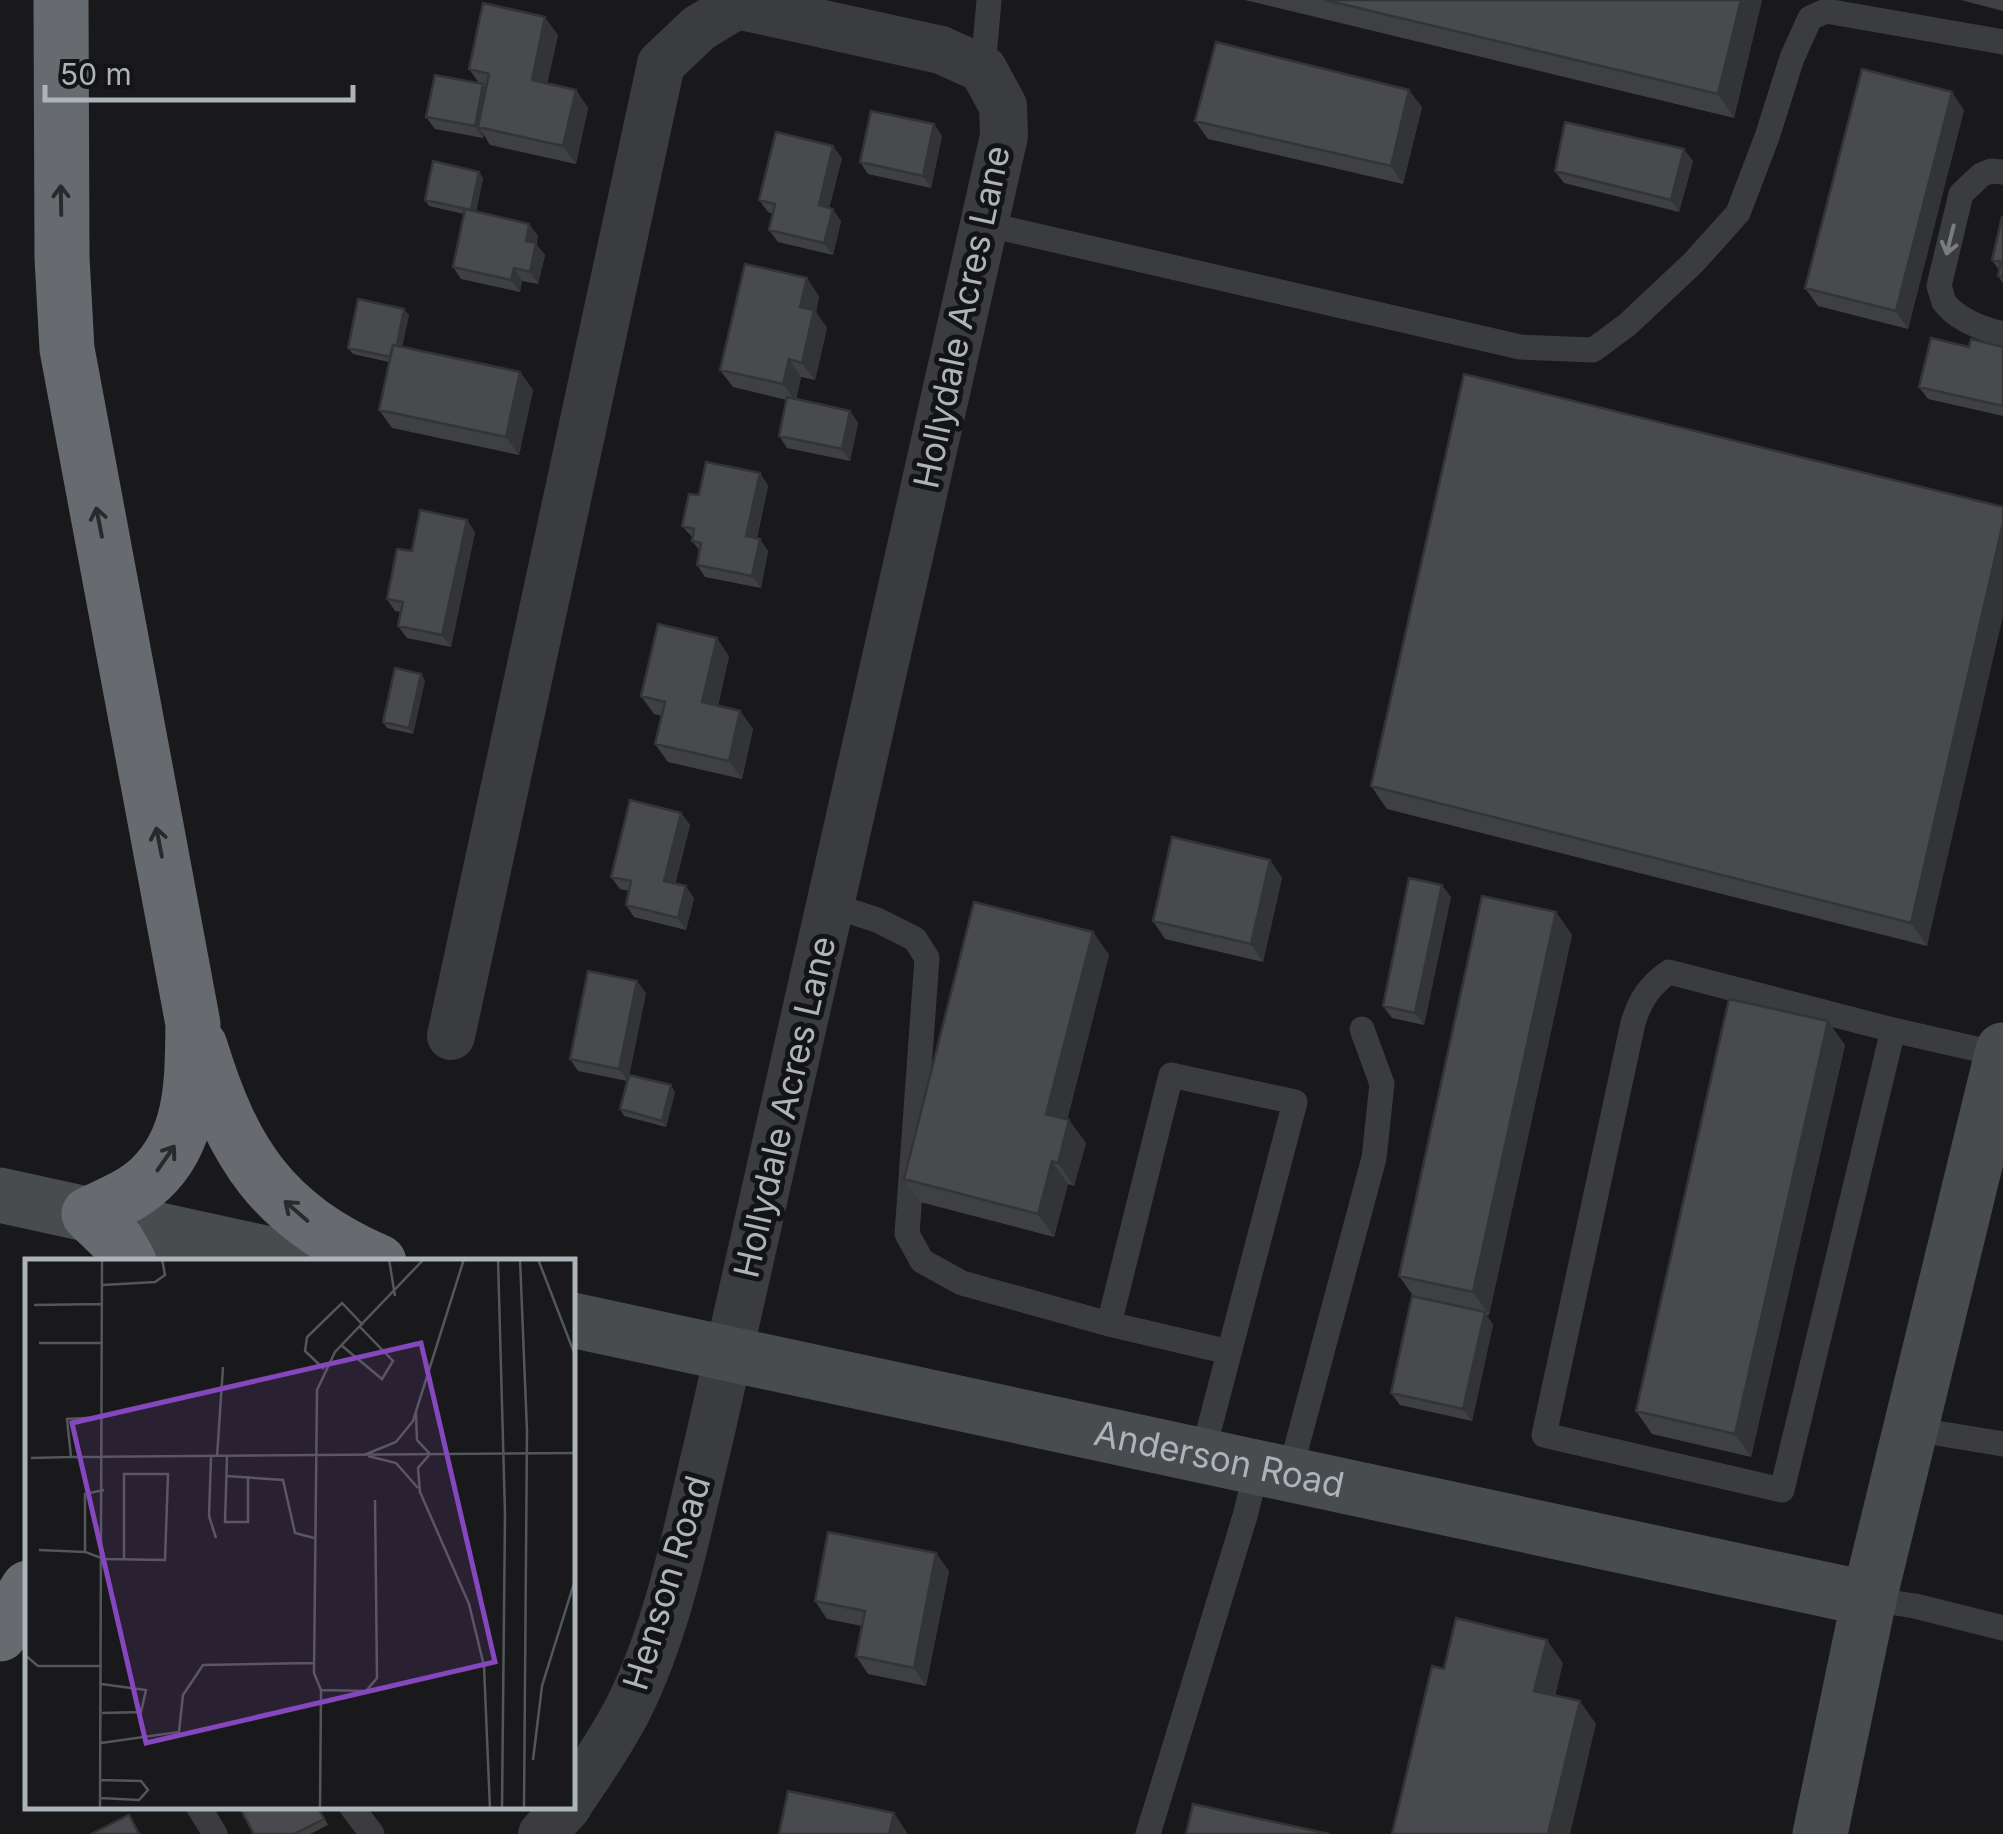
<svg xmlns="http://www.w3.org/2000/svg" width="2003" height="1834" font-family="Inter,sans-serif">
<rect width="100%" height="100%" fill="#19191b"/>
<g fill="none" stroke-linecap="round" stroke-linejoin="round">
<!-- lane -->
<path stroke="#3a3c3f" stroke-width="25" d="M983,69L989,0
M2003,172L1991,171L1981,175L1961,194L1939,286C1940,289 1943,299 1944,302C1957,320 1983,329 2003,334
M985,224L1520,347L1593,350L1627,325L1693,263L1738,213L1767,137L1792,58L1810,18L1826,11L2003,42
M831,905L877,920L915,939L927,958L907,1234L922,1261L962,1283L1109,1324L1229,1352
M1893,1030L1782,1490L1544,1435L1633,1023C1640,1000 1649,986 1669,972L1893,1030L2003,1055
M1109,1324L1171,1075L1295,1102L1202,1456
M1912,1429L2003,1444
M1289,1475L1374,1158L1382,1084L1362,1029
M1869,1599L1915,1606L2003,1628
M198,1806L215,1834
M351,1806L372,1834
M1148,1834L1245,1516L1257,1468"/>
<!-- street -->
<path stroke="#3a3c3f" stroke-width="48" d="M451,1036L661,64L699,28L737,5L941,50L983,69L1003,106L1004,136L709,1440C687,1529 670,1624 629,1707C613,1739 592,1769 572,1799
M542,1834L568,1806"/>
<!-- secondary -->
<g stroke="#484c4f" stroke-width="55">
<path d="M0,1195L306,1262"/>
<path id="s1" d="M572,1320L1869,1599"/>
<path d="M1820,1834L1869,1599L2003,1050"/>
</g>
<!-- highway -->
<path stroke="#676b70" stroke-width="55" d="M61,0L62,258L67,349L193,1024C192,1079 194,1138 150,1179C133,1195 110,1204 89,1214L117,1241L129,1262
M200,1046C233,1154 272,1215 379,1262
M0,1634L28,1588"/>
</g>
<!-- wall -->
<path fill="#3e4042" d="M1245,0H1762L1734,118Z
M1961,0H2003V11Z
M558,35L547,84L576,90L588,108L576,164L490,145L484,135L483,138L435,129L426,117L479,83L469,69Z
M1422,107L1403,184L1208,139L1195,121Z
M1964,110L1908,329L1818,306L1805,288Z
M934,124L942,136L931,188L868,174L860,162Z
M842,158L829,208L841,221L833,255L778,242L769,230L773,214L768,212L759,200Z
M1693,161L1679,212L1564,183L1555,171Z
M479,172L483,178L476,212L529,224L538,236L536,244L545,255L538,284L522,281L520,292L461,279L453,267L464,214L429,206L425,200Z
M2003,217V283L1998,276L1999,270L1992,260Z
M819,296L816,312L827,328L815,380L801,377L796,399L850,411L858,423L850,461L787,448L779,436L787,400L733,387L720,370Z
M409,315L402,347L520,372L533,390L519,455L392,428L379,410L389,362L353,354L348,348Z
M1969,347H2003V416L1928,399L1919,387Z
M760,473L768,486L757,538L768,551L761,588L705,577L697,565L700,551L692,541L693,538L682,526L699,495Z
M2003,507L1927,946L1387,809L1371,786Z
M475,532L451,647L407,638L398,626L401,612L395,611L387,599L412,551Z
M729,656L718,706L740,711L753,729L742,779L668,762L655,744L662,716L654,714L641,696Z
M425,680L413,734L387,728L383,722Z
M681,813L690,825L675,884L694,898L686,930L634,917L626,905L629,891L620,889L611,877Z
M1270,860L1282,878L1263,962L1165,939L1153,921Z
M1451,897L1424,1025L1392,1018L1383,1006Z
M1556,912L1572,935L1489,1315H1486L1493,1325L1472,1421L1400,1405L1391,1393L1414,1297L1399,1276Z
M1093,932L1109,955L1067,1119L1086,1143L1074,1186L1068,1184L1054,1237L920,1202L904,1179Z
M646,993L629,1076L675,1092L666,1127L624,1116L620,1109L627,1081L578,1071L570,1059Z
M1845,1045L1751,1457L1652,1434L1636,1411Z
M949,1571L926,1686L868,1674L856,1656L862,1626L827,1619L815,1601Z
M239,1806H318L328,1825L310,1834H254Z"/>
<!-- shaded-wall -->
<path fill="#323436" d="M1741,0H1762L1734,118L1718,94Z
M545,17L558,35L544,98L532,80Z
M483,84L492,96L478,127L484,135L483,138L475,126Z
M576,90L588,108L576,164L563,146Z
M1409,90L1422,107L1403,184L1391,166Z
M1952,92L1964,110L1908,329L1896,311Z
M934,124L942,136L931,188L923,176Z
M833,146L842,158L827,217L819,205Z
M1684,149L1693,161L1679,212L1671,200Z
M479,172L483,178L475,216L471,210Z
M833,209L841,221L833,255L824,243Z
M529,224L538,236L536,244L545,255L538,284L530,272L526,241Z
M514,268L522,281L520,292L511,280Z
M807,278L819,296L816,312L827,328L815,380L802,363L800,307Z
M404,309L409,315L398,364L394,358Z
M789,359L801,377L796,402L783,384Z
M520,372L533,390L519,455L506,437Z
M850,411L858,423L850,461L842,449Z
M760,473L768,486L754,548L746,536Z
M467,520L475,532L451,647L442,635Z
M2003,523V616L1927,946L1911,923Z
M760,539L768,551L761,588L752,576Z
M717,638L729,656L714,720L702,702Z
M421,674L425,680L413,734L409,728Z
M740,711L753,729L742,779L729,761Z
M681,813L690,825L673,894L664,881Z
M1270,860L1282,878L1263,962L1251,944Z
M1442,885L1451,897L1424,1025L1415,1013Z
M686,886L694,898L686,930L678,918Z
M1556,912L1572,935L1489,1315L1473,1292Z
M1093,932L1109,955L1063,1137L1046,1114Z
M637,981L646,993L628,1081L619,1069Z
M1828,1021L1845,1045L1751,1457L1735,1434Z
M671,1085L675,1092L666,1127L662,1121Z
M1069,1120L1086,1143L1074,1186L1058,1163Z
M1052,1161L1068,1184L1054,1237L1038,1214Z
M1485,1312L1493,1325L1472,1421L1463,1409Z
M936,1553L949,1571L926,1686L914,1668Z
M1547,1640L1563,1663L1551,1714L1534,1691Z
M1580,1701L1596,1724L1570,1834H1548Z
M894,1813L908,1834H889Z"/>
<!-- building -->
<path fill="#484a4d" stroke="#323436" stroke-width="2.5" d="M1325,0H1741L1718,94Z
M483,3L545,17L532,80L576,90L563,146L478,127L489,74L469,69Z
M1216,42L1409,90L1391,166L1195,121Z
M1862,69L1952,92L1896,311L1805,288Z
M435,75L483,84L475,126L426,117Z
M871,111L934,124L923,176L860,162Z
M1565,122L1684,149L1671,200L1555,171Z
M776,132L833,146L819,205L833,209L824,243L769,230L775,204L759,200Z
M433,161L479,172L471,210L425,200Z
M465,209L529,224L526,241L536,243L530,272L514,268L511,280L453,267Z
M2002,217H2003V277L1998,276L2001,262L1992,260Z
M745,264L807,278L800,307L814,310L802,363L789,359L783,384L720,370Z
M358,299L404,309L397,345H393L390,357L348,348Z
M1931,338L1969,347L1971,339L2003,347V406L1919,387Z
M393,345L520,372L506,437L379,410Z
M1464,374L2003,507V523L1911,923L1371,786Z
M787,397L850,411L842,449L779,436Z
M706,462L760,473L746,536L760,539L752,576L697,565L701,543L692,541L694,529L682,526L689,494L699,495Z
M420,510L467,520L442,635L398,626L403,602L387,599L397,549L412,551Z
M658,624L717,638L702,702L740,711L729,761L655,744L665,702L641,696Z
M395,668L421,674L409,728L383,722Z
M630,800L681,813L664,881L686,886L678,918L626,905L631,881L611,877Z
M1172,837L1270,860L1251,944L1153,921Z
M1409,878L1442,885L1415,1013L1383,1006Z
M1482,896L1556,912L1473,1292L1399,1276Z
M974,902L1093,932L1046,1114L1069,1120L1058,1163L1052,1161L1038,1214L904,1179Z
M588,971L637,981L619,1069L570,1059Z
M1729,999L1828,1021L1735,1434L1636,1411Z
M629,1075L671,1085L662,1121L620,1109Z
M1412,1296L1485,1312L1463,1409L1391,1393Z
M828,1532L936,1553L914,1668L856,1656L865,1611L815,1601Z
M1456,1618L1547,1640L1534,1691L1580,1701L1548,1834H1392L1432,1666L1444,1669Z
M788,1791L894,1813L889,1834H779Z
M1193,1804L1329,1834H1186Z
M239,1806H317L324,1819L294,1834H254Z
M129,1815L139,1834H91Z"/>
<!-- one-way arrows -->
<defs><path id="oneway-shaft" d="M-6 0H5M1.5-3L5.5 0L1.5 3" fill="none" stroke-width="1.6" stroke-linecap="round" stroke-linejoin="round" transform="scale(2.5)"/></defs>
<g stroke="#292a2c">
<use href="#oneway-shaft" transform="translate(61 200) rotate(-91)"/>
<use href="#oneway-shaft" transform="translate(99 522) rotate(-101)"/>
<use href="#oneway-shaft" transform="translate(159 842) rotate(-101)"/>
<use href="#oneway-shaft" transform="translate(166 1158) rotate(-55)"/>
<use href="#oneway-shaft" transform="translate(296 1211) rotate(-139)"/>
</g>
<use stroke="#797d82" href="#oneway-shaft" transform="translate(1950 240) rotate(104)"/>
<g text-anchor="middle" stroke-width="10" stroke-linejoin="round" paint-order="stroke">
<!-- street labels -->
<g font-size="35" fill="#acb3b9" stroke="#141416">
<text transform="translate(962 317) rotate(-78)" y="12">Hollydale Acres Lane</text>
<text transform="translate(785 1107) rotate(-77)" y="12">Hollydale Acres Lane</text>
<text dy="12" stroke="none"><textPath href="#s1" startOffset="662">Anderson Road</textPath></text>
<text transform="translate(667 1583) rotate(-73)" y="12">Henson Road</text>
</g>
</g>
<!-- overview -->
<g transform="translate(25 1259)">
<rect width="550" height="550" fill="#19191b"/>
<path fill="none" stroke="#54575a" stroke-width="2.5" d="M364,0L370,37M473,0L480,254L477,550M495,0L502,172L499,550M513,0L550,96M78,26L130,23L140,16L137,0M9,46L78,45M14,84H78M316,86L357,120L368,102L335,68M299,110L280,92L282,78L317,44L338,66M391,154L392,181L405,195L393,209L395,233L444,345L459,407L465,550M79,158L42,160L46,198L550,194M339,196L371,183L388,162L439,0M343,197L371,204L393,229M186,198L184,257L191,279M192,198L198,108M202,198L200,263H223V217M6,199L46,198M201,217L258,221L270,274L289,279M79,231L60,235V293L79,300L140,301L143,215H99V300M350,241L352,419L341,432L296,431L289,414L292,131L310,93L399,0M14,291L60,293M0,396L13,407H77M76,425L121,431L116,453L77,454M76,484L154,473L158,436L178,406L289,404M508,501L517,427L550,321M75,539L114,541L123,531L116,522L75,521M75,550L77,0M295,550L296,431"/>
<path fill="#8547be" fill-opacity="0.15" stroke="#8547be" stroke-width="5" d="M396,84L470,403L121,484L47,164Z"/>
<rect width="550" height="550" fill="none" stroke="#acb3b9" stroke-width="5"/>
</g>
<!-- scale -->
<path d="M45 85v15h308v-15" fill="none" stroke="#acb3b9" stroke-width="5"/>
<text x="60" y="85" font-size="30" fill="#acb3b9" stroke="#141416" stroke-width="8" paint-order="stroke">50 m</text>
</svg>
